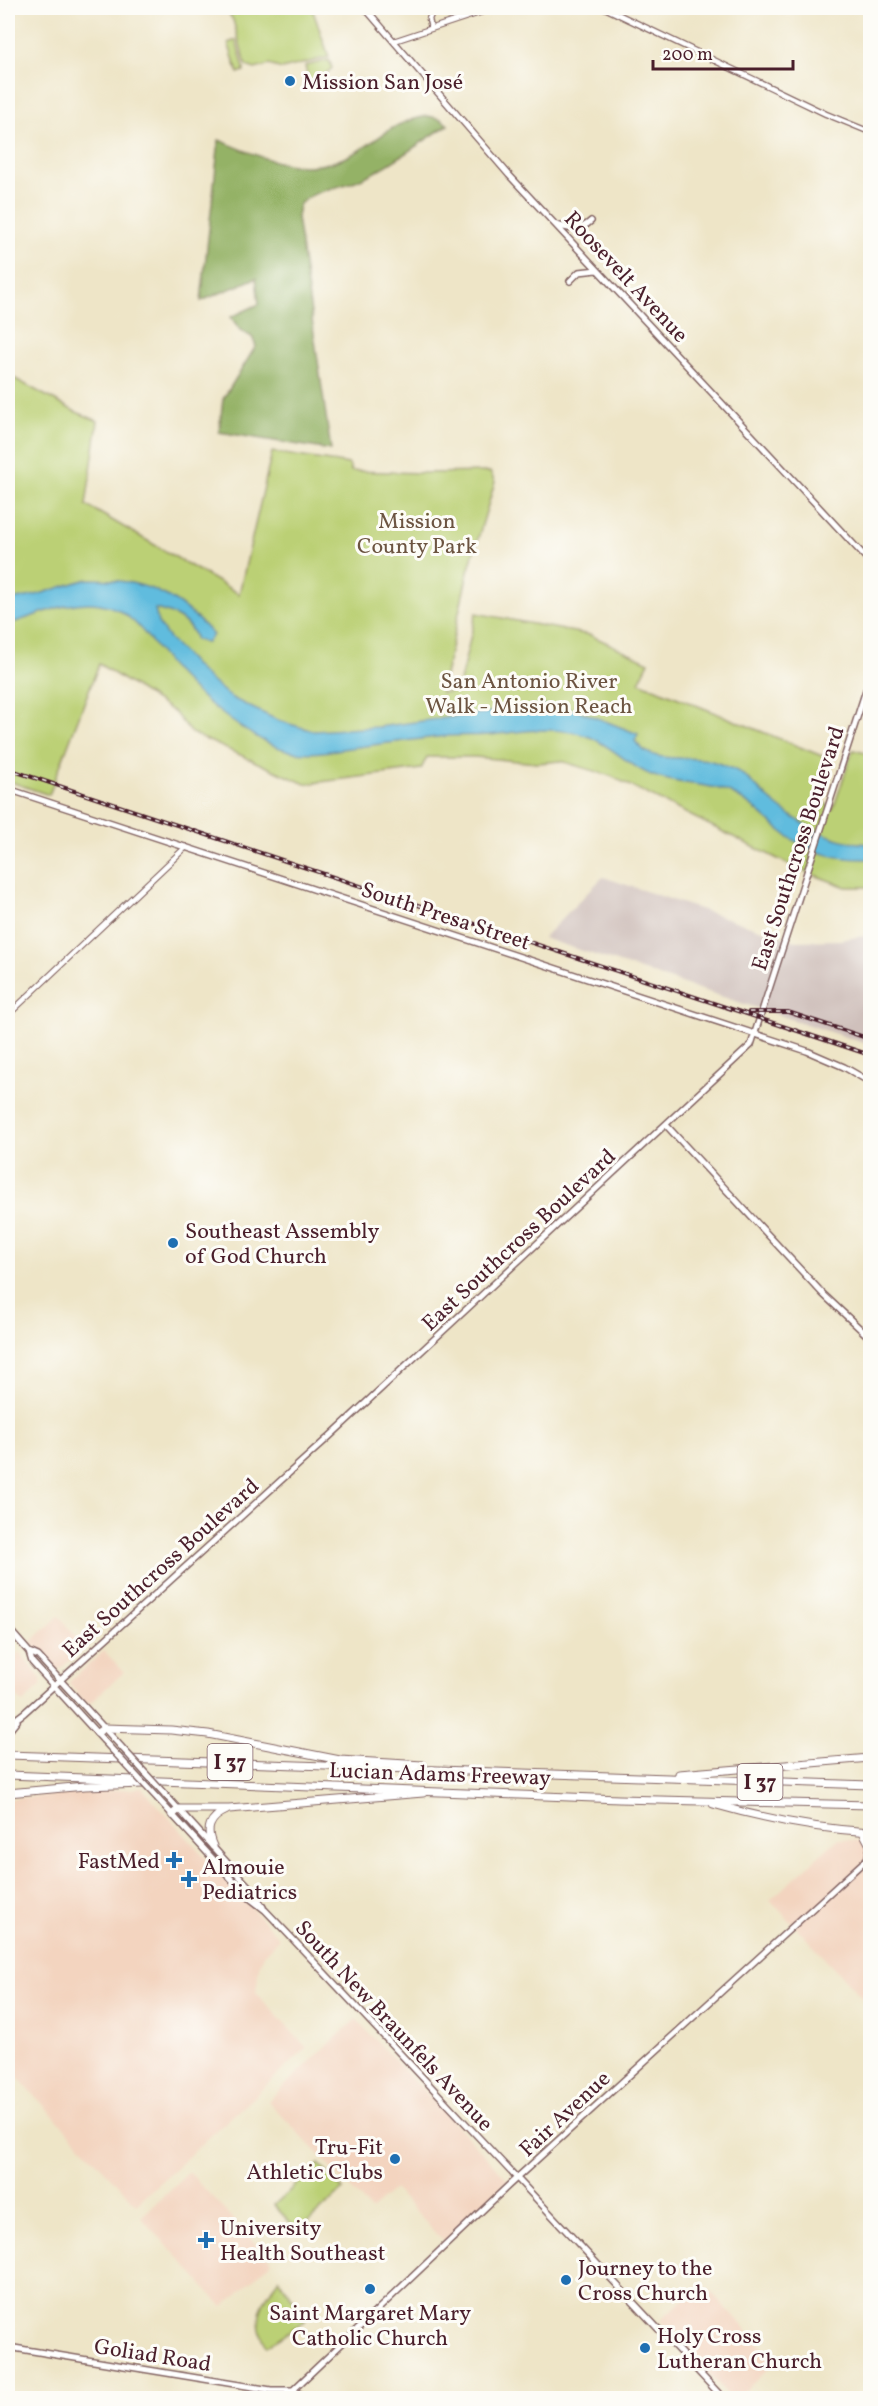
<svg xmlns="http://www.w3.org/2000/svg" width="878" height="2406" font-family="Vollkorn,serif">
<rect width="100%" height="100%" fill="#fdfcf7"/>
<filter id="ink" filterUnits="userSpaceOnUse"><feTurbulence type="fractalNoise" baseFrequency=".0167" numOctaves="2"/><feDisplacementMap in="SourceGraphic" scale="12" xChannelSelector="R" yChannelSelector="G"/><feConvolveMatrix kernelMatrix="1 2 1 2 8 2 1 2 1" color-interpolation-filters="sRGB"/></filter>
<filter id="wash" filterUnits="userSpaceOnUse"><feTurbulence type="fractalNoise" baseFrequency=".008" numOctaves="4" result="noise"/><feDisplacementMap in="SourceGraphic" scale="24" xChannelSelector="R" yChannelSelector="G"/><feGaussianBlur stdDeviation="1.35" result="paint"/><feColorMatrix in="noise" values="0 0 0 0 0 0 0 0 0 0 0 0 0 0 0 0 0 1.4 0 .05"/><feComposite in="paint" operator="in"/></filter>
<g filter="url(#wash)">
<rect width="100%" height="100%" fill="#eee5c7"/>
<!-- built -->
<path fill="#f3d4bf" d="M59,1616L84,1648L60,1669H55L30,1643Z
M104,1651L124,1672L91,1702L86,1703L68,1683Z
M20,1652L41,1679V1686L23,1703L8,1688V1664Z
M142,1788L279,1938L265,1953L259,1966L256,1993L307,2048L136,2204L8,2067V1799Z
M838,1839L870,1842V2006L770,1900Z
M356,2019L508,2180L444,2242L394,2189L371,2210L268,2101Z
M189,2172L272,2262L223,2307L141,2217Z
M702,2282L776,2362L737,2398H731L660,2321Z"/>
<!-- industrial -->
<path fill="#cfc0bb" d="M603,877L795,941L840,940L870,935V1045L543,938Z"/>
<!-- green -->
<path fill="#bbd074" stroke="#827850" stroke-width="1.5" d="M225,8H312L329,57L282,69L269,65L255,69L246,66L233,20Z
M236,40L244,68V71L238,73L228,43Z
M329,60L332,68L320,79L316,86L310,88L305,66Z
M8,375L74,411L98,421L86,505L239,594L272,452L349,464L351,471L424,473L490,472L495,482L468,572L441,693L458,690L476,613L590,635L649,662L639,682L832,760L820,800L833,809L853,750L870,754V887H846L798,869L611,776L561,761L537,763L475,757H427L421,769L305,784L191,733L174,712L99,664L49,795L8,781Z
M319,2164L343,2190L298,2231L274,2205Z
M279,2279L305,2316V2321L267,2346C251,2322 262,2300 279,2279Z"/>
<!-- forest -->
<path fill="#94b266" stroke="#6f6848" stroke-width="1.5" d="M428,116L441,119L448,125C417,144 385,171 350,183C333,189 311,191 299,205L297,217L331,450L219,432L223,399L256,346L252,337L240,330L231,317L259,304L256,278L201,301L219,140C271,161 310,182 363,148C389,131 395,122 428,116Z"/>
<!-- water -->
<path fill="#60bcde" stroke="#556e84" stroke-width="1.5" d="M88,579C143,579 176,593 213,635L206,643L196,640C190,620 173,613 155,609L158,623L168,637L204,675L232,698L279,721L314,731L378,727L542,705L577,710L638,734L635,741C651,765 682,755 707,760C715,761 725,766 733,769C746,774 758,789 768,798C797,823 832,843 870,844V859C838,860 807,853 781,831C766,819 753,805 736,796C713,782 682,786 657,777C631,769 612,745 587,736C554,725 520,732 487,735C474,736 461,735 448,736C418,739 388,743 358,747C338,749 315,755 295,752C257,746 203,701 177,673C154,650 136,609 100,604C68,599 38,616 8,624V600C35,598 61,586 88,579Z"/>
</g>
<g filter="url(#ink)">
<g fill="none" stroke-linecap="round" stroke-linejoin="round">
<!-- tertiary casing -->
<g stroke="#836462" stroke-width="7">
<path id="tertiary" d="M605,8L826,114L870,132
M431,28L429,19L434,8
M394,41L494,8
M8,1015L186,847
M284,2398L293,2390L309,2398"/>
</g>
<!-- secondary casing -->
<g stroke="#836462" stroke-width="8">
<path id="secondary" d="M365,8L509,175L870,562
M557,225C571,229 579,232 591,221
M570,281L579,272L597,270
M8,789L807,1051L844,1067L870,1082
M666,1125L823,1294L870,1338
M8,1628L29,1652L38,1656L115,1740
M29,1652L32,1662L103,1740
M8,1725L24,1713L330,1436L751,1045L866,690L870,681
M8,1732L17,1721
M158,1799L247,1896L265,1910L288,1934L723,2398
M170,1800L252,1890L263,1907
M8,2347L271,2390H293L509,2185L869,1857"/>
</g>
<!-- motorway casing -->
<g stroke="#836462" stroke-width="9">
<path id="motorway" d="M97,1733L104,1728L171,1730L208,1734L340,1760L423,1765
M8,1755L870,1785
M679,1774L870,1758
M8,1775L619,1799L870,1805
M8,1793L85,1786L143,1784
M713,1804C765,1819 817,1829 870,1832
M172,1815L179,1809H229L423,1793
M863,1832L870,1845
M213,1846C205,1829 209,1818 227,1810
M868,1858L870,1849"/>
</g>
<!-- tertiary -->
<use href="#tertiary" stroke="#fff" stroke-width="4.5"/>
<!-- secondary -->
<use href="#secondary" stroke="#fff" stroke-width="5"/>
<!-- motorway -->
<use href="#motorway" stroke="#fff" stroke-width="7"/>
<!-- rail casing -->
<g stroke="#4a1f2b" stroke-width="4">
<path id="rail" d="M8,769L870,1055
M749,1012H788L870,1039"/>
</g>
<!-- rail -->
<use href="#rail" stroke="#fdfcf7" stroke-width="1.5" stroke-dasharray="4.5" stroke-linecap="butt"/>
<!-- secondary-bridge casing -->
<g stroke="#836462" stroke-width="8" stroke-linecap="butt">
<path id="secondary-bridge" d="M103,1740L158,1799
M115,1740L170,1800"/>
</g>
<!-- secondary-bridge -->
<use href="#secondary-bridge" stroke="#fff" stroke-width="5"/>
</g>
</g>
<!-- markers -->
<g fill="#1f6fb2" stroke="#fdfcf7" stroke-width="2">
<circle cx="290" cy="81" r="6"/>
<circle cx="173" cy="1243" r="6"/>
<path d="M171 1851h6v6h6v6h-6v6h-6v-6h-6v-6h6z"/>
<path d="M186 1870h6v6h6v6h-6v6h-6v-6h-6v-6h6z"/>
<circle cx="395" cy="2159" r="6"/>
<path d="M203 2231h6v6h6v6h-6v6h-6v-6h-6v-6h6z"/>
<circle cx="566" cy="2280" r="6"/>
<circle cx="370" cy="2289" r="6"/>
<circle cx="645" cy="2348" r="6"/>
</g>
<g text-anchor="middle" stroke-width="6" stroke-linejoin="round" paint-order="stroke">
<!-- shield labels -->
<g fill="#fdfcf7" stroke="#806168" stroke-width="1.5">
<rect x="207.5" y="1744" width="45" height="36" rx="4.5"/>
<rect x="737.5" y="1764" width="45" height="36" rx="4.5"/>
</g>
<g font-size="21" font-weight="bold" fill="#4a1f2b">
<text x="230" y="1769">I 37</text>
<text x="760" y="1789">I 37</text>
</g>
<!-- poi labels -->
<g font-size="22" fill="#4a1f2b" stroke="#fdfcf7" text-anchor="start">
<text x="302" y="89">Mission San José</text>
<text x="185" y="1238">Southeast Assembly<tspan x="185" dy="25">of God Church</tspan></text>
<text x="160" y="1868" text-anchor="end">FastMed</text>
<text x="202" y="1874">Almouie<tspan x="202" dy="25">Pediatrics</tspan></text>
<text x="383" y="2154" text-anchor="end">Tru-Fit<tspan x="383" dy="25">Athletic Clubs</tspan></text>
<text x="220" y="2235">University<tspan x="220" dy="25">Health Southeast</tspan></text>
<text x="578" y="2275">Journey to the<tspan x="578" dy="25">Cross Church</tspan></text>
<text x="370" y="2320" text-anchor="middle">Saint Margaret Mary<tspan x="370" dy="25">Catholic Church</tspan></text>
<text x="657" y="2343">Holy Cross<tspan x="657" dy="25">Lutheran Church</tspan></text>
</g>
<!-- street labels -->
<g font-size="22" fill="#4a1f2b" stroke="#fdfcf7">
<text transform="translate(627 276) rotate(47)" y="8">Roosevelt Avenue</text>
<text transform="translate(797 848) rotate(-72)" y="8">East Southcross Boulevard</text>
<text transform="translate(446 915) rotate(18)" y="8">South Presa Street</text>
<text transform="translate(518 1239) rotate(-43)" y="8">East Southcross Boulevard</text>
<text transform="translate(160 1567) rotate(-42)" y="8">East Southcross Boulevard</text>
<text transform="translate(440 1773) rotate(2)" y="8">Lucian Adams Freeway</text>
<text transform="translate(395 2025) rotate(47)" y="8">South New Braunfels Avenue</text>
<text transform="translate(564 2113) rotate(-43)" y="8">Fair Avenue</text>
<text transform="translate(153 2354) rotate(9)" y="8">Goliad Road</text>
</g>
<!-- park labels -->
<g font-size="22" fill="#6c5441" stroke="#fdfcf7">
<text x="417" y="528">Mission<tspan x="417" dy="25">County Park</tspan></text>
<text x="529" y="688">San Antonio River<tspan x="529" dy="25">Walk - Mission Reach</tspan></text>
</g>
</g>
<!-- margin -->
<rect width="878" height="2406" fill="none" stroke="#fdfcf7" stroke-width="30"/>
<!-- scale -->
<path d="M653 60v9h140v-9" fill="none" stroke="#4a1f2b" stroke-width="3"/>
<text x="662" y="60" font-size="18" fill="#4a1f2b" stroke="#fdfcf7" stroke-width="4.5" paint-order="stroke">200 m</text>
</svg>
